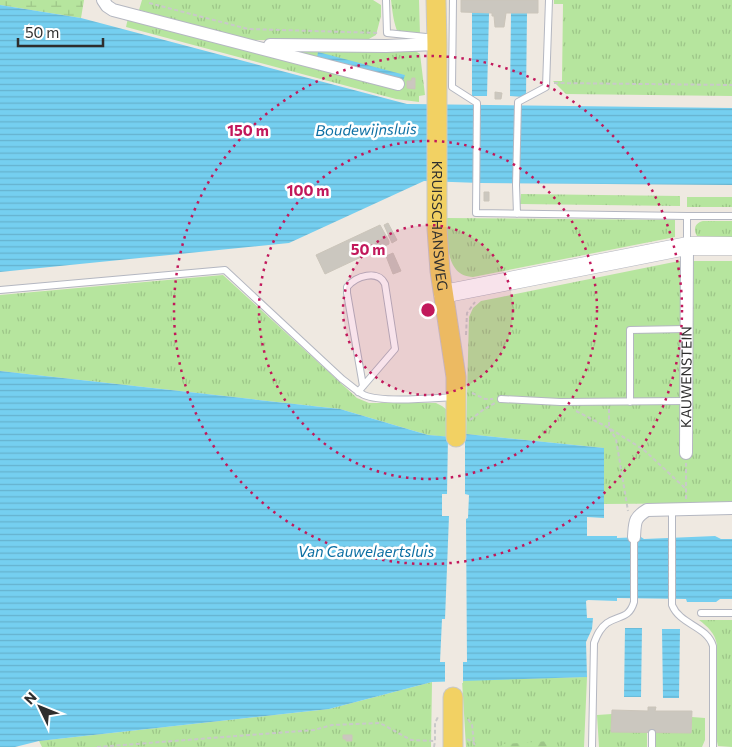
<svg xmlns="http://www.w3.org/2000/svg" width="732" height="747" font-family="Commissioner,sans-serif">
<defs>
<pattern id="grass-tufts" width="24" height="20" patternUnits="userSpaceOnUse" patternTransform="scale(1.25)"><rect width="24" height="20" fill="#b6e59e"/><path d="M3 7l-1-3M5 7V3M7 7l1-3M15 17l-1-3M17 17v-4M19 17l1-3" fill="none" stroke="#9dc588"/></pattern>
<pattern id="forest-firs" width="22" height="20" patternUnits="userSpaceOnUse" patternTransform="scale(1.25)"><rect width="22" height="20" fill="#b6e59e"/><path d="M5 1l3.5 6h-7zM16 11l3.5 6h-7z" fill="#9dc588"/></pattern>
<pattern id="wetland-marsh" width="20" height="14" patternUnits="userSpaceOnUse" patternTransform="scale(1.25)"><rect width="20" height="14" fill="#b6e59e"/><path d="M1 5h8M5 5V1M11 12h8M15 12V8" fill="none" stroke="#9dc588"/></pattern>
<pattern id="water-rules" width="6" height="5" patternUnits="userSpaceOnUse" patternTransform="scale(1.25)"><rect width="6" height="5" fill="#75cff0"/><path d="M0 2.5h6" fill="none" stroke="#66b2ce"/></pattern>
</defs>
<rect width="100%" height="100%" fill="#efe9e1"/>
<!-- grass -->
<path fill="url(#grass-tufts)" d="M142,0H373L381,5V16L376,35L367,40H252L139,10Z
M391,0H419L420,35C395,54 393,14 391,0Z
M554,0H732V96L566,94L553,81H562L563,4H554Z
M128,18L401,89L404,75L317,58L294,52L295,50H414L420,54L425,95L419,96V102L396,99L126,27Z
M521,194L680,196V206L520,204Z
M687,197H732V207H687Z
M446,218L675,220V237L473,277C444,276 448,239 446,218Z
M703,221H732V237L697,236C693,229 695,223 703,221Z
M679,261H732V503L604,504V448L466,434L469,317L473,308L481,301Z
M223,275L357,398L369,403H436L442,406L447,410L449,437L428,435L340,409L0,371V295Z
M699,620H732V747L718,746L716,737L717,645C715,633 708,627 699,620Z
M587,677L584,747H466L462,680Z
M432,682L431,747H42L39,741L329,709Z
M612,714L611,731L647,732V747H599L597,715Z
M692,717L705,718V740L702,747H655L656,732L691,733Z"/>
<!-- forest -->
<path fill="url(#forest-firs)" d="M550,741L557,744L558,747H500L503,744Z"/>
<!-- wetland -->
<path fill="url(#wetland-marsh)" d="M0,0H84L81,18L0,5Z"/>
<!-- water -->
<path fill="url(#water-rules)" d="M0,5L81,18L407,104L732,108V185L480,183L424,181L289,243L0,272Z
M472,12L489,13L487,96H472Z
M511,13H527L526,97L510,96Z
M318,52L405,75L403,81L317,58Z
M0,371L340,409L428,435L465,438L466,434L604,448V518L587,517V536H617V538L641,537L644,539L715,536L721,539H732V599H720L716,602H687L686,599L617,598V601L588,600L586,601L587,618H593L592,629L586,642L587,677L432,682L329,709L39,741L15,747H0Z
M625,628H642L641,697H624Z
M662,629H680L679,698H663Z"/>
<!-- pier -->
<path fill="#efe9e1" d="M448,437H465V494L469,495L468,518L466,519L467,662H463V683L445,684V662H440L442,619H445L449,516H442V494H447Z"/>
<!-- building -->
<path fill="#cbc7bf" stroke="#cbc5ba" d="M461,0H538V13H506L504,27H495L494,16H492V13L461,12Z
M412,78H415V89L407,88V81H411Z
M495,92L502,93L501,99H495Z
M484,192H489V201H484Z
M388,223L397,240L392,243L384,225Z
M380,225L389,241V244L325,274L316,255Z
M393,253L401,271L393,274L386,256Z
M648,707H656L655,711H692L691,733L611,732L612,710L648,711Z
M343,735H352V741H346V739H343Z"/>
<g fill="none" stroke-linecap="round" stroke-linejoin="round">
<!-- lane casing -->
<g stroke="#b4b7c1" stroke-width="8">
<path id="lane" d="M386,0L387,33L436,38
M453,0L452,87L477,103L476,213L687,216V245
M517,214L516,185L518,102L546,87L549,0
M687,216H732
M0,290L225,270L342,379C349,384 356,391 364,395C381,403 434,398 455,397
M358,392L395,349L385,284C378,269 356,276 347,287V293L363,386
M501,399L560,402L686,401
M630,402V330L686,329
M672,509V605C680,625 707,626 713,646V747
M701,613H732
M592,747L594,643C597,635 600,628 607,623C619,615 629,619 634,602V537
M652,747V733"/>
</g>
<!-- street casing -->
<g stroke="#b4b7c1" stroke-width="14">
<g id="street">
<path d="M103,0L107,6L113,10L398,84"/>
<path d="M270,45L386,46L437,44"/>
<path id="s1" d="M686,453L687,246"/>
<path d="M634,537C635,522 634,518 647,510L732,508"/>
</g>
</g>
<!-- secondary casing -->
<g stroke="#b4b7c1" stroke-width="19">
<path id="secondary" d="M443,294L687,246H732"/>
</g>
<!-- primary casing -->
<g stroke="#c9c9c9" stroke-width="21">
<g id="primary">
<path id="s2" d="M436,0L437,44V229L440,271L456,377V437"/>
<path d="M453,697V747"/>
</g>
</g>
<!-- path -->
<path stroke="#c9c9c9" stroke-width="2" stroke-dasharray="4 2.5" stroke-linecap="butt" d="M149,3L248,29L379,33
M554,83L732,85
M466,335L467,313L475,302
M472,393L485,399H493
M609,409V428L616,439L628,511
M576,411L609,428L644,450L686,489
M470,420L483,410L495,403
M686,499V463
M468,719L472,725L474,743
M467,739L474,743L475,747
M97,747L314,730L332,725L380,723L411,740L435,741V723L438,717
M434,747L435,741"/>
<!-- lane -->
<use href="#lane" stroke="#fff" stroke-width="6"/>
<!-- street -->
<use href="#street" stroke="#fff" stroke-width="12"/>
<!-- secondary -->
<use href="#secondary" stroke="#fff" stroke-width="18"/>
<!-- primary -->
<use href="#primary" stroke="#f2d163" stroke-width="19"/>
</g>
<!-- distance rings -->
<circle cx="428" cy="310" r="85" fill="#c2185b" fill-opacity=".12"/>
<g fill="none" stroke="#c2185b" stroke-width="2.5" stroke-dasharray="2.5 5">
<circle cx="428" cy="310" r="85"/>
<circle cx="428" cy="310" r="169"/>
<circle cx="428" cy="310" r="254"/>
</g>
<g text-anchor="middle" stroke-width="5" stroke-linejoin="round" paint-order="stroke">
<!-- street labels -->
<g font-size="14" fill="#2e2e2e" stroke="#fff">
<text dy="5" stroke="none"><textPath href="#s2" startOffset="226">KRUISSCHANSWEG</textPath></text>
<text dy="5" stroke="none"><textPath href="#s1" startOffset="76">KAUWENSTEIN</textPath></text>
</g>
<!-- water labels -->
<g font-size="15" font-style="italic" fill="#0d6fa3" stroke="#fff">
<text transform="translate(366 130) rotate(-1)" y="5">Boudewijnsluis</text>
<text x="366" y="557">Van Cauwelaertsluis</text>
</g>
</g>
<circle cx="428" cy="310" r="8" fill="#c2185b" stroke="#fff" stroke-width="2.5"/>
<g font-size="15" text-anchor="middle" font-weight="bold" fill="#c2185b" stroke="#fff" stroke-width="5" stroke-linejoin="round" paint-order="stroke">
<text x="248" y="136">150 m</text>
<text x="308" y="196">100 m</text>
<text x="368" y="255">50 m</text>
</g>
<!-- north arrow -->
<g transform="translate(40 707) rotate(313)" stroke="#ffffff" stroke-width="4" paint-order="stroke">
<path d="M0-4L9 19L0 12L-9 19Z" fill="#2e2e2e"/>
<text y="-8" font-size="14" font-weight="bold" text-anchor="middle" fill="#2e2e2e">N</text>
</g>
<!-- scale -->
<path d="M18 38v8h85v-8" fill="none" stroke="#2e2e2e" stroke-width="2.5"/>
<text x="25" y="38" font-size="15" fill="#2e2e2e" stroke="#ffffff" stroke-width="4" paint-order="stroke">50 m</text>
</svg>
